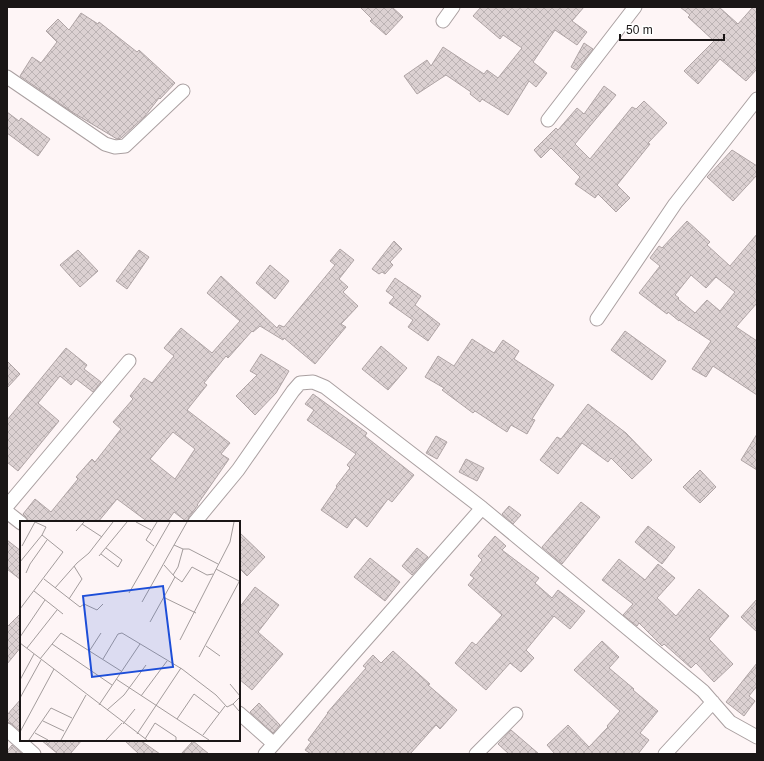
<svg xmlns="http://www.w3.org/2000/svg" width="764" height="761" font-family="Arial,sans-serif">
<defs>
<pattern id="building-cross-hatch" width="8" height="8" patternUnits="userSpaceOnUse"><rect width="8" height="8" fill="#dcd1d2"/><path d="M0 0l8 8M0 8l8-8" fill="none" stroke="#bcb3b4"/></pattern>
</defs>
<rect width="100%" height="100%" fill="#fef5f6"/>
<!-- building -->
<path fill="url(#building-cross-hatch)" stroke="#afa4a5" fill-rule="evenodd" d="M360,7H392L403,17L386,35L370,21L372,19Z
M481,7H584L572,21L587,32L577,45L555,30L533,62L547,73L536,87L529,81L508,115L482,99L480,102L470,94L471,92L446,75L417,94L404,76L427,60L431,66L443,47L484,74L487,70L498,78L522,48L503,35L500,39L473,16Z
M680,7H719L738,24L753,7H757V69L746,81L720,59L698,84L684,71L714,41L688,17L690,15Z
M81,13L98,24L99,22L137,52L139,50L175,83L160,99L159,98L145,116L121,138L117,139L72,112L20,76L32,57L41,63L57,42L46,31L58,19L69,30Z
M584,43L593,49L576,70L571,67Z
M604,86L616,95L575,144L590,159L632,107L636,109L644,101L667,123L648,143L650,144L617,185L630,198L616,212L598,194L595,198L575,184L580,177L551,148L541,158L534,150L556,128L558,130L577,108L584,114Z
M7,112L19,121L21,118L50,139L38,156L7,133Z
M732,150L757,166V175L733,201L707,177Z
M687,221L710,242L707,245L730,266L757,234V303L736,327L757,341V395L713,366L706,377L692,369L711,341L679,320V321L668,312L667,314L639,293L660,266L650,258L659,246L662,248ZM691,275L706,288L716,277L735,292L720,311L707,300L695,313L678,299L679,298L675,295Z
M394,241L402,249L390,262L393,265L385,274L382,272L379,274L372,269Z
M340,249L354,260L339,279L348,287L343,292L358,306L341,324L346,327L315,364L284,338L283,340L260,326L253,332L252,331L228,358L226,356L204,383L207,385L187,410L230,443L221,454L229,459L197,505H198L189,517L187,522L174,512L167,522H148L117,499L98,522H29L26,517L23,514L35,499L51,512L78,479L76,477L92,459L95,462L121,429L113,422L133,399L130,396L144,378L152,383L174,356L164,348L181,328L212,353L240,321L207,293L221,276L277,328L279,325L284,327L335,265L330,261ZM173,432L195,449L175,479L150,459Z
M78,250L98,271L80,287L60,265Z
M139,250L149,257L127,289L116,281Z
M270,265L289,281L275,299L256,283Z
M395,278L421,296L415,305L440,324L428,341L408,327L413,320L389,303L394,297L386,291Z
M625,331L666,361L652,380L611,350Z
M472,339L494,353L503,340L519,351L514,359L554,385L532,419L535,420L527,434L511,425L507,432L475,411L473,413L442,390L444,388L425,377L438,356L454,366Z
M381,346L407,368L388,390L362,369Z
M66,348L87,365L84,369L101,382L93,392L76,379L71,385L60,376L38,403L59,421L18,471L7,462V420Z
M261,354L289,371L276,393L255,415L236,396L257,375L250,371Z
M7,361L20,374L7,388Z
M313,394L367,433L365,436L414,475L392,502L388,499L367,527L355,517L347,528L321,510L337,487L336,486L350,468L347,465L356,454L307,420L314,410L305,404Z
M588,404L626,433L652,460L632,479L611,458L608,462L582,443L558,474L540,460L557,437L561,439Z
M757,434V470L741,460Z
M436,436L447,442L437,459L426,453Z
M466,459L484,468L477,481L459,472Z
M700,470L716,487L700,503L683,487Z
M581,502L600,517L562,564L542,547Z
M509,506L521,515L513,524L502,514Z
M648,526L675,547L662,564L635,542Z
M239,532L265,557L247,576L239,568Z
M495,536L506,546L502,550L539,578L535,583L552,598L558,590L585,611L570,629L554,616L526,650L534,658L521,672L510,663L486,690L455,663L472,642L476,645L502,615L468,585L474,578L470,575L482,560L478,556Z
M7,540L21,551V580L7,569Z
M417,548L428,557L412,575L402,566Z
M370,558L400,582L385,601L354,577Z
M619,559L645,580L658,564L675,578L657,598L676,616L699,589L729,616L709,639L733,664L714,682L696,663L691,668L664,644L662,646L639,623L637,626L623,615L633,604L602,580Z
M255,587L279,605L258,632L283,654L252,690L239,679V608Z
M757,599V632L741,617Z
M21,613V647L7,664V627Z
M602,641L619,657L609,668L634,689L633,690L658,711L640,733L649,740L638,754H555L547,745L568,725L589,747L608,727L607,726L620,711L574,670Z
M393,651L430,684L428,685L457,710L440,729L436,725L410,754H311L305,750L311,742L308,740L328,713H327L366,668L363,666L373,655L381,663Z
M757,663V686L749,696L755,701L744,716L726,702Z
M21,699V732L12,724L7,722V715Z
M259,703L280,725L273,733L250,712Z
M511,730L539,754H509L498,744Z
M41,740H82L70,754H58Z
M124,740H140L160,754H139Z
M193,741L209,754H181Z
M12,745L22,754H7V751Z"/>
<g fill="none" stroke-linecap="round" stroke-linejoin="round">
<!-- street casing -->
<g stroke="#aaa0a1" stroke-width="15">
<path id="street" d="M443,21L453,7
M7,77L105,144L115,147L125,146L183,91
M548,120L635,7
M597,319L675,204L757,99
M7,506L129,361
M7,512L21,523
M195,522L238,470L293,391L300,383L313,382L325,387L482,508L703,691L730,722L757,737
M239,713L274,744
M7,730L34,754
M265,754L482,508
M476,754L516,714
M665,754L713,702"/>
</g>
<!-- street -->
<use href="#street" stroke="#fff" stroke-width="13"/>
</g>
<!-- overview -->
<g transform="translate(20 521)">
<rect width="220" height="220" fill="#fef5f6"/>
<path fill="none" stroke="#a39c9c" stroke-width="1" d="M116,1L131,9M62,3L82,16M56,10L64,1M2,25L15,1M134,25L126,19L137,1M163,28H169L198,43M81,33L98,46L102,39L86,27M79,35L107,1M0,41L22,14M196,48L219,60M6,52L10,43L27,19M153,54L158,46L163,28L154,24M155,56L162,61L172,46L187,54L193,53M24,58L60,86L64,83L77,89L83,83M35,67L57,42L69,32L93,1M14,70L43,93M109,72L150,1M143,76L176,92M49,78L62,58L54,45M122,81L167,1M0,88L43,31L22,14L26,6L15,1M130,101L155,56L144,44M0,116L25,79M160,119L210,21L214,1M0,122L127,219M32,123L92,164M186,125L200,135M7,127L37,89M70,129L81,112M179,136L220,59M20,138L41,112L101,150M83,138L98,113L102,112L162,148L196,174L207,186L213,183M96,158L189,219M0,159L14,133M210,163L220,175M121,175L147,140M0,177L21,139M79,184L120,123M87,189L104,174L126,144M219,190L213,183L220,176M157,198L174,173L199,192M23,200L44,210M103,203L115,188M0,211L34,148M15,212L28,219M117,213L161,147M183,214L205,185M125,218L135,202L156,216V219M9,219L31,187L52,197M41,219L66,174M86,219L102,202"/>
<path fill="#1d4ed8" fill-opacity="0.15" stroke="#1d4ed8" stroke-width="2" d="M143,65L153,146L72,156L63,75Z"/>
<rect width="220" height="220" fill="none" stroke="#1a1616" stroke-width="2"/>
</g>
<!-- border -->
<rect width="764" height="761" fill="none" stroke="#1a1616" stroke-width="16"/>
<!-- scale -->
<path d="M620 34v6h104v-6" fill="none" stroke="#1a1616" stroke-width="2"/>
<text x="626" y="34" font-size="12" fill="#1a1616" stroke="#ffffff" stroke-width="3" paint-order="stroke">50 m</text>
</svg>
